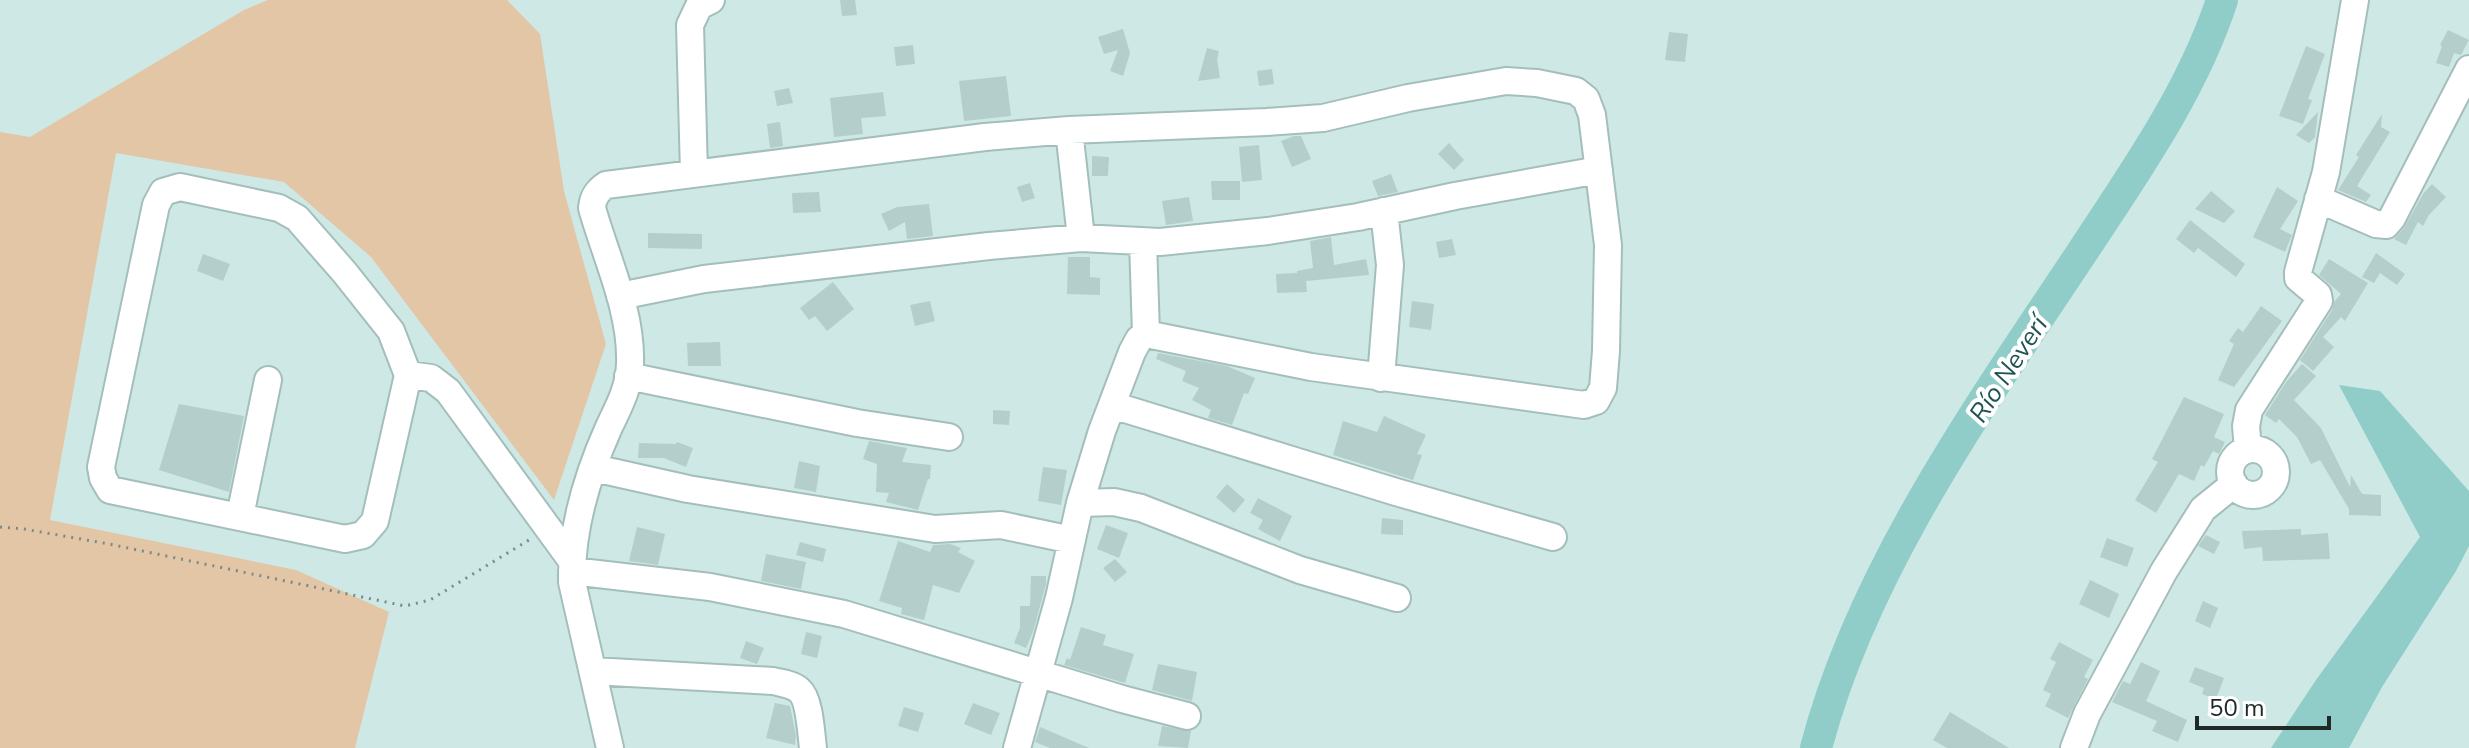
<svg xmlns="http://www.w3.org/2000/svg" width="2469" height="748" font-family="'Nunito Sans',sans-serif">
<rect width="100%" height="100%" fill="#cee8e6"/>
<!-- green -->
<path fill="#e3c6a6" d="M268,0H507L540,34L564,191L606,344L554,500L371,257L284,182L116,153L50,520L296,570L389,612L355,748H0V132L30,137L244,10Z"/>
<!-- water -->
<path fill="#90cdc9" d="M2339,385L2380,391L2469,491V546L2456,571L2382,687L2349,748H2271L2316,680L2420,537Z"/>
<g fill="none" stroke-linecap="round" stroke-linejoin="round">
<!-- river -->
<path stroke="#90cdc9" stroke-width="32" d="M1816,748C1863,569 1980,406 2081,254C2134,173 2192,92 2222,0"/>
</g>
<!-- building -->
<path fill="#b4cecc" d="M840,0H855L857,15L842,16Z
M1123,29L1130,53L1123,76L1110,71L1118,50L1104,54L1098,37Z
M2448,30L2469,40L2461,55L2454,53L2449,67L2436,63L2442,46L2440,45Z
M1669,32L1688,34L1685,62L1665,60Z
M913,45L915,64L896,66L894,47Z
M2306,46L2325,54L2308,99L2312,100L2303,124L2279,116Z
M1207,48L1219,51L1217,60L1220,78L1198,81Z
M1272,69L1274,84L1259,86L1257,71Z
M1006,76L1011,116L964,121L959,81Z
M789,88L793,103L777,106L774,91Z
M883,92L886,116L861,118L863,134L834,137L830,98Z
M2318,112L2315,137L2309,143L2296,135Z
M2382,114L2381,127L2390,132L2357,186L2371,195L2366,202L2338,190L2359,157L2356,155Z
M780,122L783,146L770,148L767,124Z
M1294,136H1301L1311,159L1292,167L1281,141Z
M1449,143L1464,160L1454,170L1438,154Z
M1259,145L1262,180L1242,182L1239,147Z
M1092,156L1109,157L1108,176H1092Z
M1391,174L1398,192L1378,196L1372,181Z
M1211,181H1240V200H1212Z
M1030,183L1035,198L1022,202L1017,187Z
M2432,184L2446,197L2429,215L2423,226L2418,222L2406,245L2394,239L2404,228L2423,194Z
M2277,187L2298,201L2280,229L2292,235L2285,252L2253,237Z
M2211,191L2235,211L2224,223L2195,209Z
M819,192L821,212L793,213L792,193Z
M1189,197L1193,221L1166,225L1162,201Z
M929,204L933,236L907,239L905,222L889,231L881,214L897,207Z
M2190,220L2245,264L2236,277L2198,248L2194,253L2176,239Z
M648,233L702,234V249L648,248Z
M1331,237L1334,265L1366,259L1369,275L1306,281L1307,292L1277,293L1276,274L1297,273V271L1313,268L1310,241Z
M1452,239L1456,255L1439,258L1436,242Z
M2376,253L2405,274L2397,285L2380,273L2374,283L2362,277Z
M203,254L230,264L223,281L197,271Z
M1068,257H1090V277L1100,278V295L1067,294Z
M2329,259L2368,283L2345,321L2341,317L2323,337L2334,347L2313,371L2300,360L2332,310L2334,302L2341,294L2319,275Z
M833,282L854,309L827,331L815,316L809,320L800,308Z
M930,301L935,321L915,326L910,305Z
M1412,301L1434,304L1431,330L1409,327Z
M2261,306L2282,321L2234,387L2218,380L2234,344L2229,341L2238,328L2243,332Z
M720,342L721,366H688L687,343Z
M1158,353L1227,366L1255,378L1248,394L1244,393L1232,425L1208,418L1211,410L1192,400L1199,388L1182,381L1186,371L1156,359Z
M2302,364L2316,376L2294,400L2321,428L2350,487L2351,475L2362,494L2381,495V516L2349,515V509L2320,460L2311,464L2297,437L2279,419L2276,423L2265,415L2286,382Z
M2184,397L2224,414L2214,437L2225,442L2219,454L2213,451L2204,467L2201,465L2194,481L2179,474L2156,513L2135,500L2158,462L2152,459Z
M179,404L244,416L229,492L159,470Z
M993,410L1010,411L1009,425L993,424Z
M1384,416L1426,435L1417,454L1422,455L1413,480L1333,455L1343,421L1377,432Z
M869,441L907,448L902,462L931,465L930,479H928L918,510L886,502L889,493L876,492L877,464L863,459Z
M677,442L693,448L686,467L664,458H638L639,443L676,444Z
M799,461L820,466L816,492L794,488Z
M1043,467L1067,470L1061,505L1038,501Z
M1227,484L1245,500L1234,513L1216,497Z
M1258,498L1292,516L1280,541L1258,529L1263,520L1250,513Z
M1382,518L1403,520V535L1381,534Z
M1106,525L1128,533L1119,558L1097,549Z
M637,527L665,534L658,565L629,561Z
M2301,529V535L2328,533L2330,559L2263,561L2262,547L2244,549L2242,531Z
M2206,535L2220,542L2214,554L2198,546Z
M2107,538L2134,548L2127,567L2100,557Z
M898,541L930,552L933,545L950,544L961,548L958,552L975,561L959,593L933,585L924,620L901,614L902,608L879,601Z
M800,542L826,549L823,562L796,555Z
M766,554L806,562L801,589L761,581Z
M1115,559L1127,572L1115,582L1103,568Z
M1031,576H1046V584L1033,632L1026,648L1014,643L1020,628V606H1030Z
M2090,580L2119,594L2109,618L2079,604Z
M2203,601L2218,608L2210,628L2195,621Z
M1081,627L1106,635L1103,645L1134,654L1125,683L1064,665L1067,658L1070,660Z
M806,632L822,636L817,658L801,654Z
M746,641L764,648L757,664L740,658Z
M2059,642L2093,660L2084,677L2088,679L2068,718L2045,706L2051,694L2043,690L2056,662L2050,659Z
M2141,662L2160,671L2146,701L2187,720L2178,742L2152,731L2157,721L2112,702L2123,681L2130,684Z
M1158,664L1197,672L1192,701L1152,690Z
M2195,667L2224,678L2216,699L2202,694L2204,688L2189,682Z
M775,703L790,706L796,736L795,745L766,738Z
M973,703L1000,713L991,735L964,724Z
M904,707L924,713L918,732L898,726Z
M1950,712L2009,748H1947L1933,740Z
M1162,726L1191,731L1188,748L1158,746Z
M1040,727L1089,748H1050L1035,742Z"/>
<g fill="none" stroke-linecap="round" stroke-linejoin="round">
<!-- minor casing -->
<g stroke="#a4bebc" stroke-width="30">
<path id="minor" d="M1069,130L1081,238
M694,173L690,25L699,6L711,0
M180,187L279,208L297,218L345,273L391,331L408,375L375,521L363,535L345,539L110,490L103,478L101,467L156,205L163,192Z
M2318,199L2376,224L2386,225L2392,218L2469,69
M1143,241L1146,334
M620,296L704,279L989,246L1081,238L1160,242L1268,231L1358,217L1455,196L1599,170
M408,375L431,378L448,391L572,561
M628,376L857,423L949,437
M1381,378L1390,265L1384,211
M1112,405L1396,492L1553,537
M2248,449L2246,426L2249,410L2319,301L2318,295L2298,278V272L2326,172L2355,0
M2230 472a23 23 0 1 1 46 0a23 23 0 1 1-46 0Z
M594,468L688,489L935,529L1001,525L1072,540
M1080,503L1114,502L1141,508L1300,570L1397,598
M240,516L268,380
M572,571L710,587L844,614L1122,699L1187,716
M593,671L773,681C781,683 792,684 799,690C810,699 811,734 813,748
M610,748L572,582C571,528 587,476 609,427C619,406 629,388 630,364C632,311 606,258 592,208C593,197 597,191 606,185L985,137L1069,130L1267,122L1323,118L1408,98L1506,81L1537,83L1576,91L1586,99L1592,115L1608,245L1606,351L1603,388L1596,401L1584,405L1311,367L1146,334L1139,339L1132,352L1102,431L1080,503L1059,598L1017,748
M2074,748L2087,714L2164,571L2203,509L2234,484"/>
</g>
<!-- path -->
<path stroke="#798b8a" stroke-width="3" stroke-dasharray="2 6" stroke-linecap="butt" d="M0,527L24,529L109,544L405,606L430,600L529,540"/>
<!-- minor -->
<use href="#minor" stroke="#fff" stroke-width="26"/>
</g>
<g text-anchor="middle" stroke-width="8" stroke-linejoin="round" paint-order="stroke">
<!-- water labels -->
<g font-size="26" font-style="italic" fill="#205452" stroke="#fff">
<text transform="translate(2008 369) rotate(-57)" y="9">Río Neverí</text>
</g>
</g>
<!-- scale -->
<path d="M2197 716v12h132v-12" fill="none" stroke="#1f2928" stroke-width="4"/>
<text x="2209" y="716" font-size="24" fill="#1f2928" stroke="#ffffff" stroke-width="6" paint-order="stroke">50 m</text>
</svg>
